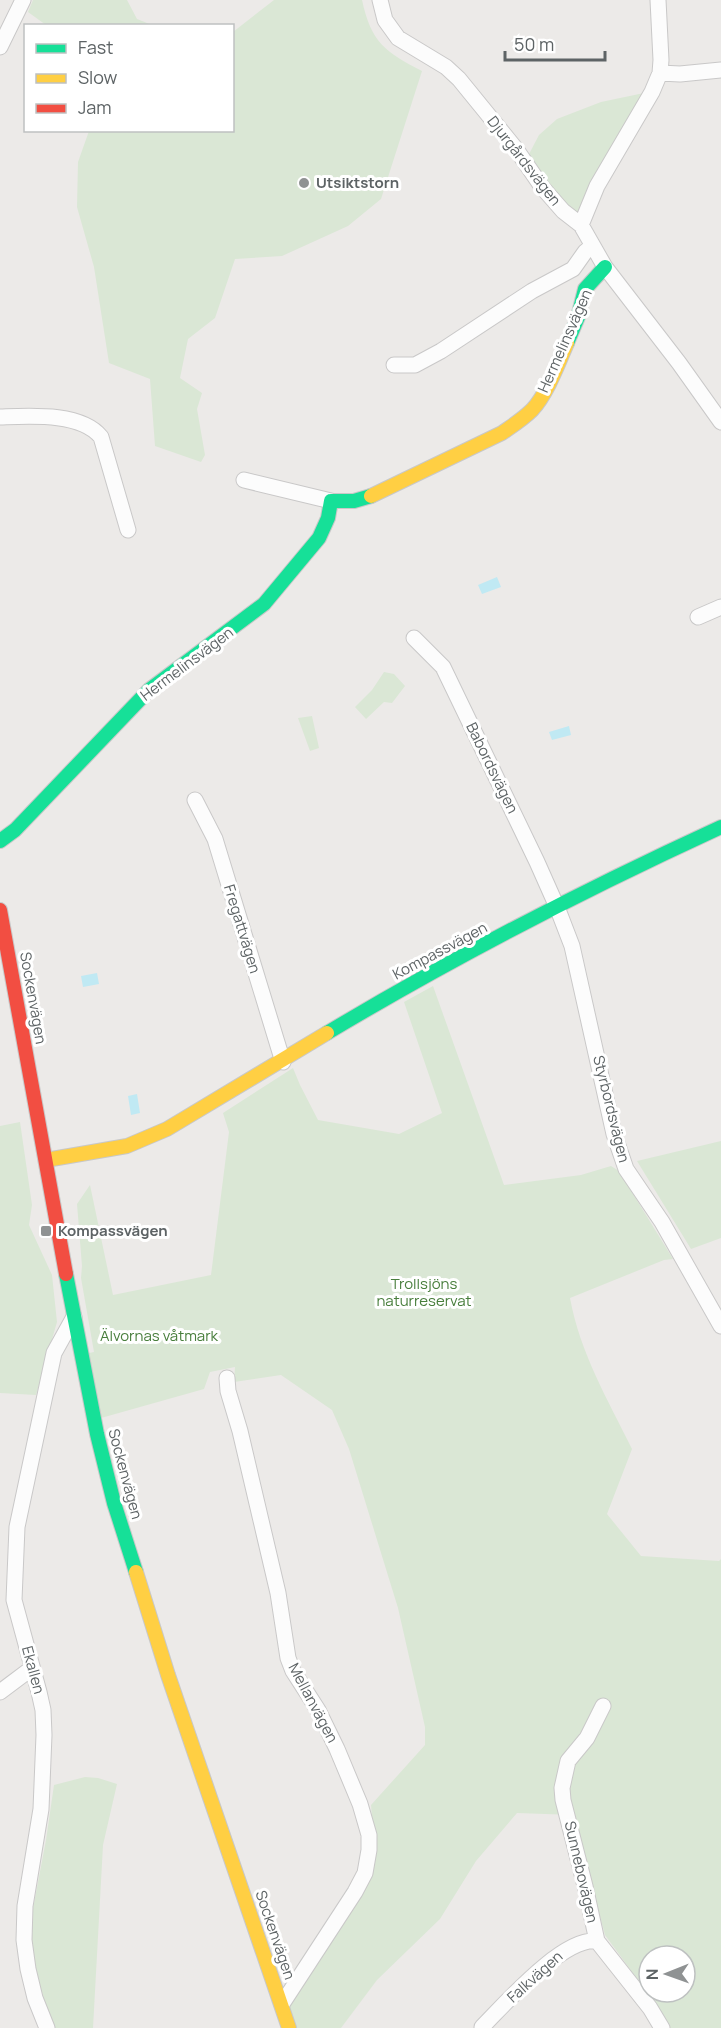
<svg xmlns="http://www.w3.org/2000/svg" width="721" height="2028" font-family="Manrope,sans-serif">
<rect width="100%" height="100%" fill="#eceae8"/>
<!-- green -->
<path fill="#dae7d5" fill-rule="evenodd" d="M33,0H127L137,19L152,25H46L28,12Z
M274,0H362C371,42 385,52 422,71L381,199L348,226L282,256L235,259L215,318L188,339L180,378L202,393L197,409L205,455L201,462L155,446L150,379L109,363L94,267L77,207L78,162L89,131L232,130L233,32Z
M644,93L579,211L573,213L528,156L539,135L557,119L601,102Z
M384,672L394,674L405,686L392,703L384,702L366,719L355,707L372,690Z
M312,716L319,748L310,751L298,718Z
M433,986L504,1185L581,1175L611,1166L619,1171L673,1259L664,1260L570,1298C580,1353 608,1400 632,1449L607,1514L641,1556L719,1561L721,1559V2028H667L643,1987L605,1935L573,1815L517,1813L476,1861L440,1919L377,1980L341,2028H295L288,2005L372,1873L373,1828L371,1805L425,1745V1727L398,1608L349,1449L332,1410L281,1375L234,1382L235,1367L210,1372L204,1389L101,1418L89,1353L94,1352L81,1278L82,1266L77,1204L90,1185L113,1295L211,1275L229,1132L223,1113L293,1068L300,1085L318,1120L399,1134L442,1113L404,1002ZM649,1956H685V1992H649Z
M20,1122L32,1205L29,1225L52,1275L57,1322L36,1395L0,1393V1126Z
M721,1141V1238L691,1249L637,1161Z
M85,1777L98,1778L117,1784L103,1845L93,2028H53L36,1973L30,1940L31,1919L46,1840L54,1785Z"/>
<!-- water -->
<path fill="#c0e9f3" d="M497,577L501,587L482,594L478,585Z
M569,726L571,735L552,740L549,732Z
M97,973L99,984L83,987L81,976Z
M137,1094L140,1113L131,1115L128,1096Z"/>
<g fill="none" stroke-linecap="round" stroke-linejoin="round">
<!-- street casing -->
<g stroke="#c9c8c8" stroke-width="17">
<path id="street" d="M380,0L385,20L398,38L446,67L459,79L516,149L542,187L563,211L581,225L605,267L679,363L721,422
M0,47L23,0
M660,73L680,74L721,70
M581,225L597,186L652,92L660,73L661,60L658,0
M394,365H415L441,351L532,291L573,269L585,252L592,246
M0,417C29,416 81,412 101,437L128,530
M244,480L331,501
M698,617L721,607
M414,638L443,667L537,862L557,907L572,946L614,1134L626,1169L662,1222L721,1326
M195,800L215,839L283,1062
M227,1378L228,1391L240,1431L278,1593L288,1658L293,1671L318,1710L337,1749L360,1804L369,1835V1850L365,1873L355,1892L282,2004
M0,1692L32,1668
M603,1706L587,1738L568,1761L562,1788L563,1800L585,1886L597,1941L650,2008L662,2028
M47,2028L35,1998L28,1969L24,1940L25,1906L41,1809L44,1735L43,1710L39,1692L14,1600L17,1527L54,1353L74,1317
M483,2028L482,2027C506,2003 563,1937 597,1941"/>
</g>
<!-- fast casing -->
<g stroke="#c8c8c8" stroke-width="16">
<path id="fast" d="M567,343L578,317L585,289L605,267
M0,841L15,830L149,690L264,604L319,538L328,518L331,501H354L371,496
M327,1033C454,957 586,889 721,827
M66,1274L97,1434L114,1503L136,1572"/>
</g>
<!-- slow casing -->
<g stroke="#c8c8c8" stroke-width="16">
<path id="slow" d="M371,496L502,433C512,426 523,419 532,410C547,394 558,364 567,343
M46,1160L127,1146L167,1129L327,1033
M136,1572L168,1675L289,2028"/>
</g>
<!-- jam casing -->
<g stroke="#c8c8c8" stroke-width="16">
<path id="jam" d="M0,910L66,1274"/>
</g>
<!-- street -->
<use href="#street" stroke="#fcfcfc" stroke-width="15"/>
<!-- fast -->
<use href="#fast" stroke="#16e098" stroke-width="14"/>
<!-- slow -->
<use href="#slow" stroke="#ffcf43" stroke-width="14"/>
<!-- jam -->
<use href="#jam" stroke="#f24e42" stroke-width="14"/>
</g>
<!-- markers -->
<g fill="#8f9293" stroke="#fff" stroke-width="2">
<circle cx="304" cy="183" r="6"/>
<rect x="40" y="1225" width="12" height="12" rx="3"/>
</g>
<g text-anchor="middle" stroke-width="6" stroke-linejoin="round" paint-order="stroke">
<!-- street labels -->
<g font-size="15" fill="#5d6365" stroke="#fff">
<text transform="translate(524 161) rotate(52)" y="5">Djurgårdsvägen</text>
<text transform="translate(565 341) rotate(-66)" y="5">Hermelinsvägen</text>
<text transform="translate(187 664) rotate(-37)" y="5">Hermelinsvägen</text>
<text transform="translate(492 768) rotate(64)" y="5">Babordsvägen</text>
<text transform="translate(242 929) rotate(73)" y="5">Fregattvägen</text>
<text transform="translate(440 951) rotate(-28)" y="5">Kompassvägen</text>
<text transform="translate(33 998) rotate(80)" y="5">Sockenvägen</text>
<text transform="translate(611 1109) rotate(76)" y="5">Styrbordsvägen</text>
<text transform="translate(125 1474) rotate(75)" y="5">Sockenvägen</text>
<text transform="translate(33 1670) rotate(75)" y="5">Ekallen</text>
<text transform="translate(313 1703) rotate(62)" y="5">Mellanvägen</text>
<text transform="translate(581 1872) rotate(77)" y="5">Sunnebovägen</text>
<text transform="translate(275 1935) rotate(71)" y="5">Sockenvägen</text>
<text transform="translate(535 1977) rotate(-42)" y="5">Falkvägen</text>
</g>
<!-- poi labels -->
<g font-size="15" font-weight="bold" fill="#5d6365" stroke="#fff" text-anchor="start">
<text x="316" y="188">Utsiktstorn</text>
<text x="58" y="1236">Kompassvägen</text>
</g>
<!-- park labels -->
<g font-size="15" fill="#487e3c" stroke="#fff">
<text x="424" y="1289">Trollsjöns<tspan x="424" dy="17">naturreservat</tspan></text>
<text x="159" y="1341">Älvornas våtmark</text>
</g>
</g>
<!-- legend -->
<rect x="24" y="24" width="210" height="108" fill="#ffffff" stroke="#bec1c1" stroke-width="1.5"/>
<rect x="36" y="44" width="30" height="9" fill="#16e098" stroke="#bec1c1" stroke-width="1.5"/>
<text x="78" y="54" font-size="18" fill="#5d6365">Fast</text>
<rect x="36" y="74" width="30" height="9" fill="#ffcf43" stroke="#bec1c1" stroke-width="1.5"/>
<text x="78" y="84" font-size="18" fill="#5d6365">Slow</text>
<rect x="36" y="104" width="30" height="9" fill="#f24e42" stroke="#bec1c1" stroke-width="1.5"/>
<text x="78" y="114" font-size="18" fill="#5d6365">Jam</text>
<!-- north arrow -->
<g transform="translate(667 1974) rotate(269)"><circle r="28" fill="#ffffff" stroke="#bec1c1" stroke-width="1.5"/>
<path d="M0-4.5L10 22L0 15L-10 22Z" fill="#8f9293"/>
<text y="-9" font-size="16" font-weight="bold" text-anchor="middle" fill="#5d6365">N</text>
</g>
<!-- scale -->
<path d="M505 51v9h100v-9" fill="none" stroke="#5d6365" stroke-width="3"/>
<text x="514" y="51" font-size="18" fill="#5d6365" stroke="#ffffff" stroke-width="4.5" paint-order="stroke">50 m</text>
</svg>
